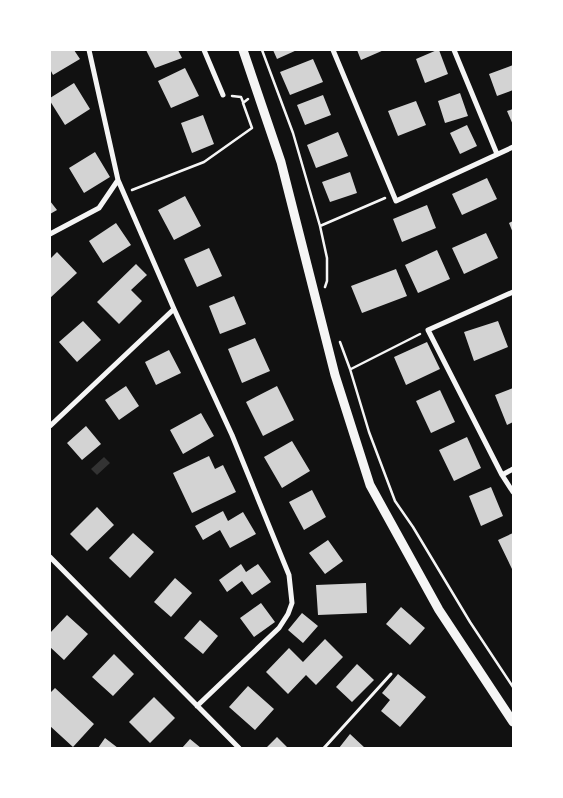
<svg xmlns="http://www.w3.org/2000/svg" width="563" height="798" font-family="Helvetica,sans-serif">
<rect width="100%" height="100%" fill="#111"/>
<!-- water -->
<path fill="#333" d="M104,457L110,463L97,475L91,469Z"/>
<!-- building -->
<path fill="#d3d3d3" d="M50,50H74L80,59L53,75L50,69Z
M146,50H178L182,58L155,68Z
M273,50H297L277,59Z
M357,50H384L361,60Z
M437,50H439L448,74L425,83L416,59Z
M313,59L323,82L290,95L280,72Z
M513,65V90L497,96L489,74Z
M185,68L199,96L171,108L158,81Z
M74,83L90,109L65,125L50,101V98Z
M460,93L468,116L445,123L438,101Z
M323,95L331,115L305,125L297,105Z
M416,101L426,125L398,136L388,111Z
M513,109V125L507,111Z
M203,115L214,144L192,153L181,123Z
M467,125L477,146L460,154L450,133Z
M338,132L348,156L316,168L307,145Z
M95,152L110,177L84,193L69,168Z
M350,172L357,193L330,202L322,182Z
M487,178L497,199L462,215L452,194Z
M185,196L201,226L174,240L158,210Z
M50,201L57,210L50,214Z
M427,205L436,228L402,242L393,219Z
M513,221V233L509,223Z
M116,223L131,245L103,263L89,241Z
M486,233L498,258L464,274L452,248Z
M209,248L222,276L197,287L184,259Z
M437,250L450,279L418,293L405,265Z
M57,252L77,273L50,298V259Z
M136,264L147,275L131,290L142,301L119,324L97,302Z
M396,269L407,296L362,313L351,286Z
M234,296L246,324L220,334L209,306Z
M83,321L101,340L77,362L59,342Z
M498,321L508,347L474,361L464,332Z
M255,338L270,371L242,383L228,349Z
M427,342L440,369L406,385L394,357Z
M169,350L181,373L156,385L145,362Z
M126,386L139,406L119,420L105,400Z
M277,386L294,420L263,436L246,402Z
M513,388V422L507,425L495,395Z
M440,390L455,422L431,433L416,401Z
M201,413L214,436L183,454L170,430Z
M86,426L101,444L82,460L67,443Z
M467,437L481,468L454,481L439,450Z
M292,441L310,471L282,488L264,457Z
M209,456L215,469L223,465L236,492L192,513L173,473Z
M491,487L503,516L481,526L469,496Z
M312,490L326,517L304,530L289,502Z
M97,507L114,525L87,551L70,534Z
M223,511L228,521L243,512L256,534L230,548L220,530L203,540L195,526Z
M133,533L154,552L130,578L109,558Z
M513,533V569H512L498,540Z
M328,540L343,561L325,574L309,553Z
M241,564L246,572L258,564L271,582L252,595L242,581L227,592L219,580Z
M175,578L192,593L171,617L154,602Z
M366,583L367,613L318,615L316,585Z
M261,603L275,622L254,637L240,618Z
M401,607L425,628L410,645L386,624Z
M302,613L318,626L303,643L288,630Z
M67,615L88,634L64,660L50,647V633Z
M200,620L218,636L203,654L184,638Z
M325,639L343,657L316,685L306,675L288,694L266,672L289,648L303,662Z
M114,654L134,674L113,696L92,677Z
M357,664L374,680L352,702L336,687Z
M398,674L426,697L400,727L381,711L390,700L382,693Z
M248,686L274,709L255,730L229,707Z
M55,688L94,724L73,747L50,726V693Z
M154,697L175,718L150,743L129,722Z
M350,734L365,748H339Z
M277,737L288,748H266Z
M105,738L118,748H98Z
M190,739L201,748H182Z"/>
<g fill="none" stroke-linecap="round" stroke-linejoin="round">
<!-- path -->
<path stroke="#f5f5f5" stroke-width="2.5" d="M262,50L293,133L320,226L327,258V281L325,287
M232,96L241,97L243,102
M132,190L204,162L252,128L243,103L248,99
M320,226L385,198
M340,342L350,369L369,432L395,501L413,527L470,622L513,687
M351,369L420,334"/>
<!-- service -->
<path stroke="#f5f5f5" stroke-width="3" d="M324,748L391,674"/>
<!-- minor -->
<path stroke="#f5f5f5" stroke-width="5" d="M89,50L118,180L174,309L232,435L289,575L292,603L288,614L279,628L197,706
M204,50L223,95
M333,50L396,201L513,147
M454,50L497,154
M50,234L99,208L118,180
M513,292L428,330L502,475L513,492
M50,426L174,309
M502,475L513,469
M50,557L239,748"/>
<!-- tertiary -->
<path stroke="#f5f5f5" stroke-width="9" d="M243,50L281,162L335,375L370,485L439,610L513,722"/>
</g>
<!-- border -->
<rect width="563" height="798" fill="none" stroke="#ffffff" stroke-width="102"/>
</svg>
